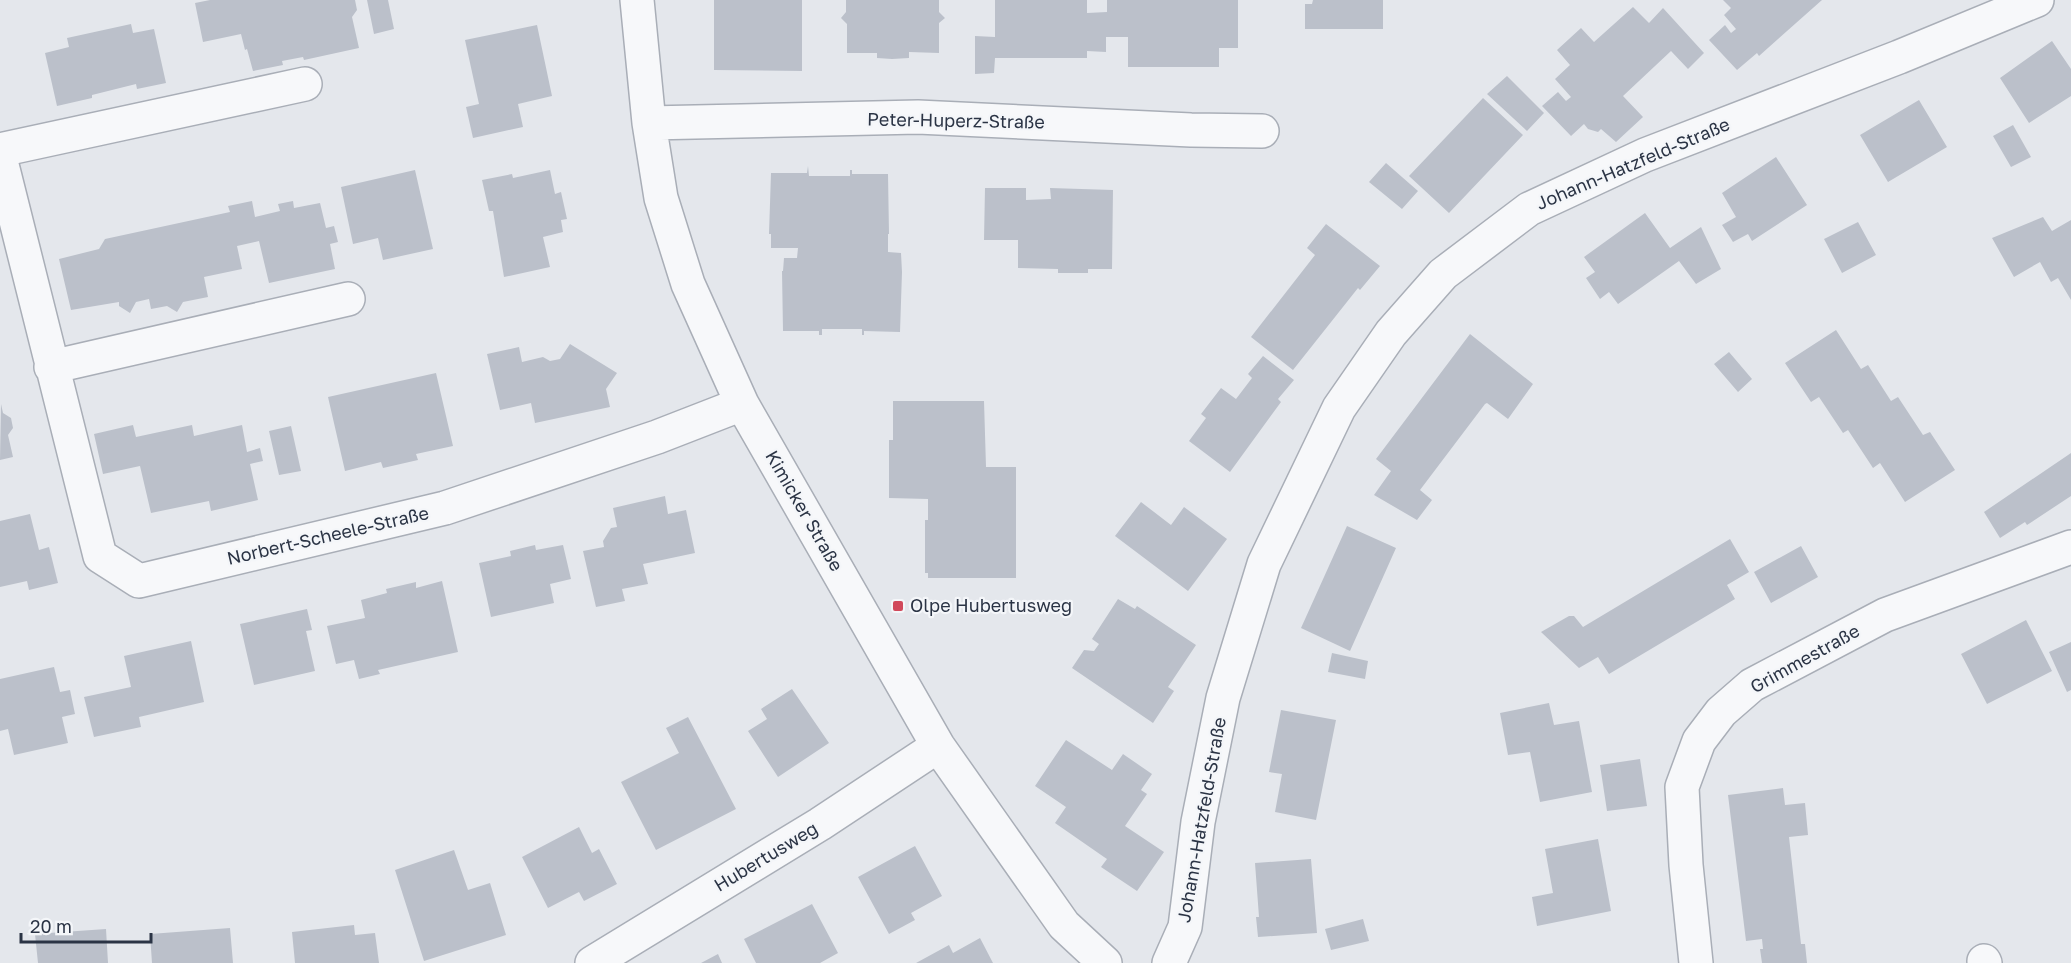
<svg xmlns="http://www.w3.org/2000/svg" width="2071" height="963" font-family="'Golos Text',sans-serif">
<rect width="100%" height="100%" fill="#e4e7ec"/>
<!-- building -->
<path fill="#bbc0ca" d="M210,0H355L357,10L352,17L359,48L304,60L303,57L282,61L283,65L253,71L247,49L245,50L241,34L203,42L195,3Z
M367,0H388L394,29L374,34Z
M714,0H802V71L714,70Z
M846,0H939V12L945,18L939,23V53L909,52V58L892,59L877,58V53H847V24L841,18L846,12Z
M995,0H1087V13L1107,12V0H1238V48H1219V67H1128V37H1106V52L1087,51V58H995L994,73L975,74V36L995,37Z
M1313,0H1383V29H1305V4H1312Z
M1723,0H1822L1759,56L1757,53L1737,70L1709,40L1725,25L1731,33L1736,29L1724,15L1731,8Z
M1633,7L1649,23L1663,8L1704,53L1688,69L1671,51L1623,96L1643,117L1616,142L1601,129L1598,132L1588,129L1584,124L1571,136L1542,106L1558,92L1566,101L1571,97L1555,79L1570,65L1557,50L1581,28L1594,42Z
M131,24L133,33L154,29L166,83L137,89L136,84L92,95V98L57,106L45,53L69,47L67,38Z
M537,25L552,96L518,104L523,127L473,138L466,107L479,104L465,40Z
M2052,41L2071,69V96L2029,123L2000,78Z
M1507,76L1544,113L1527,131L1487,94Z
M1483,98L1523,135L1449,213L1409,176Z
M1919,100L1947,147L1888,182L1860,135Z
M2013,125L2031,157L2011,167L1993,136Z
M1776,157L1807,205L1752,241L1748,234L1733,242L1722,225L1736,217L1722,193Z
M1386,163L1418,191L1402,209L1369,182Z
M808,166L809,176H850V170H852V174H888L889,234H888V252L901,253L902,272L900,332L864,331V335H862V329H822V335H819V331H783L782,271H783L784,258H797L798,248H771V234H769L771,173H807Z
M415,170L433,249L383,260L378,238L353,244L341,187Z
M550,170L555,194L561,192L567,219L561,220L563,232L543,237L550,267L504,277L493,211H489L482,180L512,174L513,178Z
M985,188H1026V200L1051,199L1050,188L1113,190L1112,269H1088V273H1058V269L1018,268V240H984Z
M252,201L255,217L280,211L278,204L293,201L294,208L320,203L326,228L334,226L338,242L330,244L335,269L269,283L259,241L237,246L242,269L204,277L208,297L183,302L177,312L167,306L151,309L149,299L136,302L130,313L119,306V302L71,310L59,259L99,249L105,239L230,212L228,206Z
M1645,213L1670,248L1701,227L1721,269L1696,284L1679,261L1618,304L1609,292L1600,299L1586,278L1595,272L1584,257Z
M2043,217L2052,231L2071,220V300L2058,278L2051,282L2040,262L2014,277L1992,238Z
M1858,222L1876,255L1842,273L1824,239Z
M1326,224L1380,266L1360,290L1358,288L1293,370L1251,337L1315,255L1307,248Z
M1836,330L1861,369L1868,365L1891,401L1898,397L1923,435L1930,432L1955,470L1905,502L1880,463L1873,468L1848,430L1843,433L1819,397L1811,402L1785,363Z
M1470,334L1533,384L1508,419L1487,403L1485,404L1420,490L1432,500L1417,520L1374,495L1391,471L1376,459Z
M570,344L617,373L606,389L610,407L535,423L531,403L500,410L487,354L519,347L522,362L543,357L550,361L560,359Z
M1729,352L1752,379L1738,392L1714,364Z
M1263,356L1294,380L1278,399L1281,402L1230,472L1189,441L1206,418L1201,414L1221,388L1236,399L1252,378L1248,374Z
M436,373L453,446L416,454L418,460L383,468L381,462L345,471L328,397Z
M893,401H984L986,467H1016V578H928V573H925V520H928V499L889,498V440H893Z
M1,404L3,413L11,418L13,428L8,435L13,457L0,460Z
M133,425L136,437L192,425L194,436L242,425L247,452L260,448L263,461L250,464L258,500L211,511L209,501L151,513L140,466L103,474L94,434Z
M291,426L301,471L279,475L269,431Z
M2071,453V496L2027,525L2025,522L2000,538L1984,512Z
M665,496L668,514L686,510L695,553L643,564L648,584L622,589L625,601L596,607L583,551L604,547L603,541L611,528L617,527L613,508Z
M1141,502L1171,525L1184,507L1227,539L1188,591L1115,536Z
M30,514L39,550L49,547L58,583L29,590L27,581L0,587V521Z
M1347,526L1396,548L1350,651L1301,628Z
M1730,539L1749,572L1727,585L1735,599L1609,674L1598,657L1579,668L1541,632L1569,616H1574L1583,627Z
M535,545L536,550L563,545L571,579L550,584L554,603L491,617L479,563L511,556L510,551Z
M1801,546L1818,577L1771,603L1754,572Z
M442,581L458,652L378,670L380,674L359,679L354,660L336,664L327,626L365,618L361,600L387,593L386,589L416,582V588Z
M1118,599L1135,609L1137,606L1196,645L1168,687L1174,691L1153,723L1072,668L1084,650L1094,651L1099,644L1092,639Z
M307,609L312,630L306,631L315,671L254,685L240,624Z
M2026,620L2052,671L1987,704L1961,654Z
M191,641L204,702L139,717L141,727L94,737L84,697L131,687L124,656Z
M2071,642V690L2067,692L2049,652Z
M1332,653L1368,661L1365,679L1328,672Z
M54,667L60,692L70,690L75,714L62,717L68,743L14,755L8,729L0,731V679Z
M792,689L829,743L778,777L748,731L767,719L761,709Z
M1549,703L1554,725L1579,721L1592,792L1540,802L1530,752L1508,755L1500,713Z
M1281,710L1336,720L1316,820L1275,812L1282,774L1269,772Z
M688,717L736,809L656,850L621,782L679,753L666,728Z
M1066,740L1112,770L1123,754L1152,774L1141,790L1147,794L1125,826L1164,852L1137,891L1101,867L1107,859L1104,857L1055,823L1066,807L1035,786Z
M1640,759L1647,806L1607,811L1600,765Z
M1783,788L1785,805L1805,803L1808,835L1789,837L1801,944H1805L1807,963H1762L1760,949H1763L1762,939L1746,941L1728,795Z
M579,827L592,853L599,849L617,884L584,901L579,892L548,908L522,857Z
M1598,839L1611,911L1537,926L1532,897L1553,893L1545,849Z
M915,846L942,896L911,913L915,920L889,934L858,877Z
M454,850L468,890L490,883L506,935L424,961L395,870Z
M1311,859L1317,933L1258,937L1256,917H1259L1255,863Z
M812,904L838,953L820,963H756L744,939Z
M1363,919L1369,941L1331,950L1325,929Z
M354,925L355,935L375,933L379,963H295L292,932Z
M230,928L233,963H152L150,934Z
M106,929L108,963H38L35,934Z
M980,938L993,963H916L949,945L953,953Z
M718,954L722,963H701Z"/>
<g fill="none" stroke-linecap="round" stroke-linejoin="round">
<!-- minor casing -->
<g stroke="#a9aeb7" stroke-width="36">
<path id="minor" d="M637,0L649,123L661,198L688,284L742,404L938,746L1064,925L1105,963
M649,123L918,117L1191,130L1262,131
M0,150L305,84
M0,157L100,556L139,581L445,508L657,437L742,404
M51,367L348,299
M1984,961L1985,963
M592,963L820,824L938,746
M1169,963L1185,927L1198,822L1223,698L1264,564L1339,408L1391,333L1443,274L1529,209L1645,155L1899,57L2037,0
M1696,963L1686,865L1682,787L1699,741L1721,712L1752,685L1885,615L2071,547"/>
</g>
<!-- minor -->
<use href="#minor" stroke="#f7f8fa" stroke-width="33"/>
</g>
<!-- markers -->
<rect fill="#d1495b" stroke="#f4f6f9" stroke-width="2" x="892" y="600" width="12" height="12" rx="3"/>
<g text-anchor="middle" stroke-width="4.5" stroke-linejoin="round" paint-order="stroke">
<!-- street labels -->
<g font-size="18" fill="#2b3445" stroke="#f4f6f9">
<text transform="translate(956 121) rotate(1)" y="6">Peter-Huperz-Straße</text>
<text transform="translate(1633 164) rotate(-23)" y="6">Johann-Hatzfeld-Straße</text>
<text transform="translate(804 511) rotate(60)" y="6">Kimicker Straße</text>
<text transform="translate(328 536) rotate(-13)" y="6">Norbert-Scheele-Straße</text>
<text transform="translate(1805 659) rotate(-29)" y="6">Grimmestraße</text>
<text transform="translate(1202 820) rotate(-80)" y="6">Johann-Hatzfeld-Straße</text>
<text transform="translate(766 857) rotate(-31)" y="6">Hubertusweg</text>
</g>
<!-- poi labels -->
<g font-size="18" fill="#2b3445" stroke="#f4f6f9" text-anchor="start">
<text x="910" y="612">Olpe Hubertusweg</text>
</g>
</g>
<!-- scale -->
<path d="M21 933v9h130v-9" fill="none" stroke="#2b3445" stroke-width="3"/>
<text x="30" y="933" font-size="18" fill="#2b3445" stroke="#f4f6f9" stroke-width="4.5" paint-order="stroke">20 m</text>
</svg>
